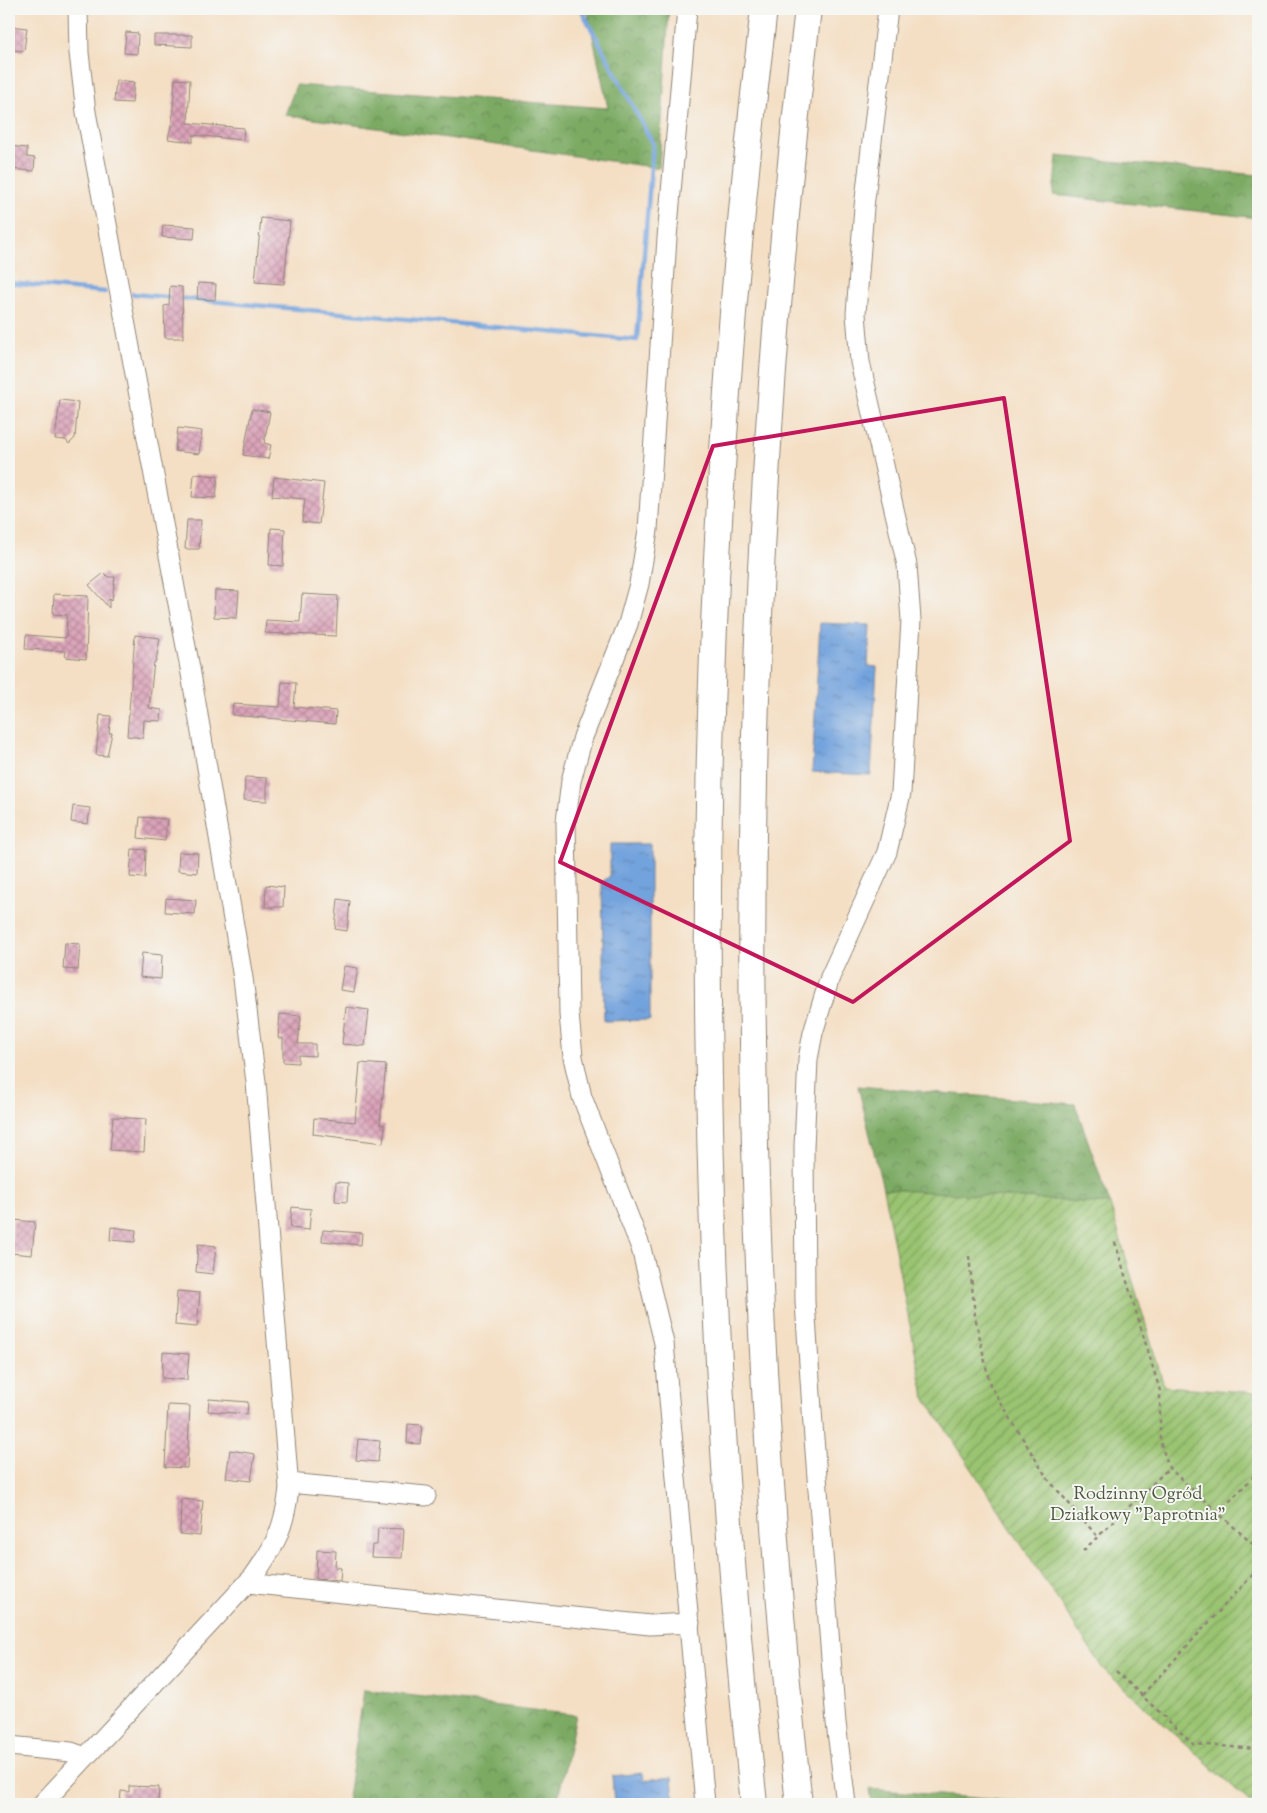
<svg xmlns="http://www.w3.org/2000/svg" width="1267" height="1813" font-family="'Sorts Mill Goudy',serif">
<defs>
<pattern id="forest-crowns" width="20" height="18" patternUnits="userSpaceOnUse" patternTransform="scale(1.25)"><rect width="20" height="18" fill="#7baa63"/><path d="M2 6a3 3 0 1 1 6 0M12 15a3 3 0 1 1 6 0" fill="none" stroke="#658b52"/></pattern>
<pattern id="garden-furrows" width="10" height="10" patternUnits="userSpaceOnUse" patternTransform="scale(1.25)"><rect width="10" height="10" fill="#9ac471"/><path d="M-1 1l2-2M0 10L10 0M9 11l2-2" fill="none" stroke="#7e9f5d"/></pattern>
<pattern id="water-ripples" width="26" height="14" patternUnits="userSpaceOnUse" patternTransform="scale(1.25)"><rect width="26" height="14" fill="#73a3dd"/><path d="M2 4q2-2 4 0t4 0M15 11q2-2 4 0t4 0" fill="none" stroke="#5f85b3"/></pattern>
<pattern id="building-cross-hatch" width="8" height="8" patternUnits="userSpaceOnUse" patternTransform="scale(1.25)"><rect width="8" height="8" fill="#dba3b9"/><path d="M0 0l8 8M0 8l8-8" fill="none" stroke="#b28597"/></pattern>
</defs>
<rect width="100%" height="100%" fill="#f6f6f2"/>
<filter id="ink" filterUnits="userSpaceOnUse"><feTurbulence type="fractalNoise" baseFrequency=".02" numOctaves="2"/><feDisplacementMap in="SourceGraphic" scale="10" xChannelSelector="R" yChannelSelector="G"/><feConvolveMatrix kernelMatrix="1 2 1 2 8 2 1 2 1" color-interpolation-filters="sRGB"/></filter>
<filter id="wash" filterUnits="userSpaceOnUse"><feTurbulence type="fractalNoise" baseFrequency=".0096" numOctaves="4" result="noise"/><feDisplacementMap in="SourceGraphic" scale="20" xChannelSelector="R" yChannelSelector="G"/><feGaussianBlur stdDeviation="1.12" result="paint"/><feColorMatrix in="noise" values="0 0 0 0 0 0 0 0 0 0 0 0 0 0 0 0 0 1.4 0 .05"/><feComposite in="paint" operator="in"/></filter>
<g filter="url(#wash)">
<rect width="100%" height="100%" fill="#f4dfc4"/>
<!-- forest -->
<path fill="url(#forest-crowns)" stroke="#536a47" d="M587,9H669L659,168L285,115L296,85L608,108Z
M1057,156L1258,175V218L1053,195Z
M858,1086L1075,1104L1110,1204L883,1189Z
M364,1690L576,1715L557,1804H347Z
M870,1789L1044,1804H872Z"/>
<!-- garden -->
<path fill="url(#garden-furrows)" stroke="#62784e" d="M883,1189L1110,1204L1164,1386L1258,1393V1804H1252L1103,1669L924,1396Z"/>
<!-- water -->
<path fill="url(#water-ripples)" stroke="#4f6784" d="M820,623L870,625L868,666L877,667L871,775L812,772Z
M610,844H650V1020L604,1021L602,882L610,876Z
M643,1773L644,1780L672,1777L674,1804H614L612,1776Z"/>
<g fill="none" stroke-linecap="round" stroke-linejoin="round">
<!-- stream -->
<path stroke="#73a3dd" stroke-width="4.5" d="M9,283L105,292
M133,294L637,340L653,144L581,9"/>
</g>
<g id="blocks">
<!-- building -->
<path fill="url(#building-cross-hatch)" d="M9,26L27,28L24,51L9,50Z
M126,32L138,33L137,54L124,53Z
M154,35H192V47L154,45Z
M175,79L190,80L188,123L244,128L243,140L193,135V142L168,139L172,121Z
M116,80L134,82L132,103L114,102Z
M9,146L27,148V157L35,158L34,171L9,169Z
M261,218L290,221L284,284L255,282Z
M163,225L195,227L194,239L162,237Z
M198,283L216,284L215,300L197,299Z
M170,286L182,287L183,338H165L164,306L169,305Z
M60,400L78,402L75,438L69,444L66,440L55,439Z
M252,409L270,412L264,443L271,445L268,459L243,455Z
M178,428L202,431L199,454L175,451Z
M194,474L218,476L216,498L192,497Z
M274,477L324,483L319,524L302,522L305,499L272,496Z
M187,520H201L199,549H185Z
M271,528L285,529L283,566L269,565Z
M104,573L108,577H115L112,600L109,599V608L89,585Z
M215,590L239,591L237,618L214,617Z
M54,594L88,596L86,659L65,657L66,651L25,649L26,635L66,638L67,615L53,614Z
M302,594L338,596L336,636L265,633L266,620L300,622Z
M135,635L160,638L156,662H154L149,708L162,710L161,721L144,720L143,738L127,736Z
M282,682L296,683L294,707L336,711L335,724L232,715L233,704L280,707Z
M100,715L111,716L109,733H112L107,756L96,755Z
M245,777L267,778V801L244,800Z
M73,806L90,808L88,824L71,822Z
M140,817L167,819L165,841L138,838Z
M132,849L146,850L145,878L130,877Z
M179,852L198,853L197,873L178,871Z
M266,885L284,887L283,907H265Z
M166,898L196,900L195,914L165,912Z
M338,899L350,901L347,931L335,929Z
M65,943L80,944L78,970L63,969Z
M142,953L162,955L161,979L140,977Z
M344,966L358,968L354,992L340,990Z
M346,1007L369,1010L365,1046L342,1044Z
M280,1014L301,1016L298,1044H315V1056L298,1055V1063L283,1062V1038H278Z
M360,1063L386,1065L380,1124L385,1125L383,1143L313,1134L314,1118L355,1122Z
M113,1117L146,1119L144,1152L110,1150Z
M336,1182L348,1183L347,1202L335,1201Z
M292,1207L311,1209L309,1230L290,1228Z
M13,1220L35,1222L32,1255L11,1253Z
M111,1227L136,1230L135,1242L110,1240Z
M323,1230L362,1233L361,1245L322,1241Z
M198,1244L216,1246L213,1274L196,1272Z
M177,1291L200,1293L197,1327L175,1325Z
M163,1352L189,1354L187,1380L162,1378Z
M209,1399L248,1402L247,1414L208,1411Z
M168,1405L190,1406L187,1468L165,1467Z
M408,1424L422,1425L420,1444L407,1443Z
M358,1439L380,1441L378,1462L356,1460Z
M230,1450L255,1454L251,1481L226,1478Z
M181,1499L203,1501L200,1536L180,1534Z
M378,1528L404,1529L402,1558L371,1557L372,1545H377Z
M317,1550L336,1551L335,1567L341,1568L340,1581L316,1579Z
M129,1786L159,1787L158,1804H120L121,1791L129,1792Z"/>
</g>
</g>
<g filter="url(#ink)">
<use href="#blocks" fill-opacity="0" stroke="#908578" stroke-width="1"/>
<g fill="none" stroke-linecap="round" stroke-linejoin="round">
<!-- minor casing -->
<g stroke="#908578" stroke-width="21">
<path id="minor" d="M687,9L667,238L648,530L639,584L628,624L583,737L571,781L566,822L569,1014L573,1057L582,1097L641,1248L664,1343L705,1804
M289,1483L426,1496
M247,1583L650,1625L690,1623
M9,1746L71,1752L85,1757
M42,1804L253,1577C275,1546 285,1527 289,1488L256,1082L243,978L190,668L86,112L79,53L78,9
M846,1804L836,1723L813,1425L805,1302L804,1147L808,1059L813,1033L830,977L887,852L901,793L911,620L907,565L860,362L856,314L864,207L888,9"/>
</g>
<!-- highway casing -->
<g stroke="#908578" stroke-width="28">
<path id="highway" d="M754,1804C691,1208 691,604 764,9
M799,1804C735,1207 736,605 808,9"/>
</g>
<!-- path -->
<path stroke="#908578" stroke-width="2.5" stroke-dasharray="4 4" stroke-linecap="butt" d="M1115,1242L1160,1391V1441L1169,1468L1258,1549
M969,1256L975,1316L990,1385L1047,1478L1097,1536
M1218,1513L1258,1472
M1083,1551L1169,1468
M1116,1671L1193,1744L1258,1749
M1142,1695L1258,1569"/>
<!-- minor -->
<use href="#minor" stroke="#fff" stroke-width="19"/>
<!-- highway -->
<use href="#highway" stroke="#fff" stroke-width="26"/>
</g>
</g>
<!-- marked area -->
<path fill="none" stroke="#c2185b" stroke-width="4" stroke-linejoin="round" d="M1004,398L1070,841L853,1002L560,862L713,446Z"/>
<g text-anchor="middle" stroke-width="4" stroke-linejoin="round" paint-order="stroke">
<!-- park labels -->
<g font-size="18" fill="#4c5940" stroke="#f6f6f2">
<text x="1138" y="1499">Rodzinny Ogród<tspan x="1138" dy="21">Działkowy "Paprotnia"</tspan></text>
</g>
</g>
<!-- margin -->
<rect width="1267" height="1813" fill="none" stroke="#f6f6f2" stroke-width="30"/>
</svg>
